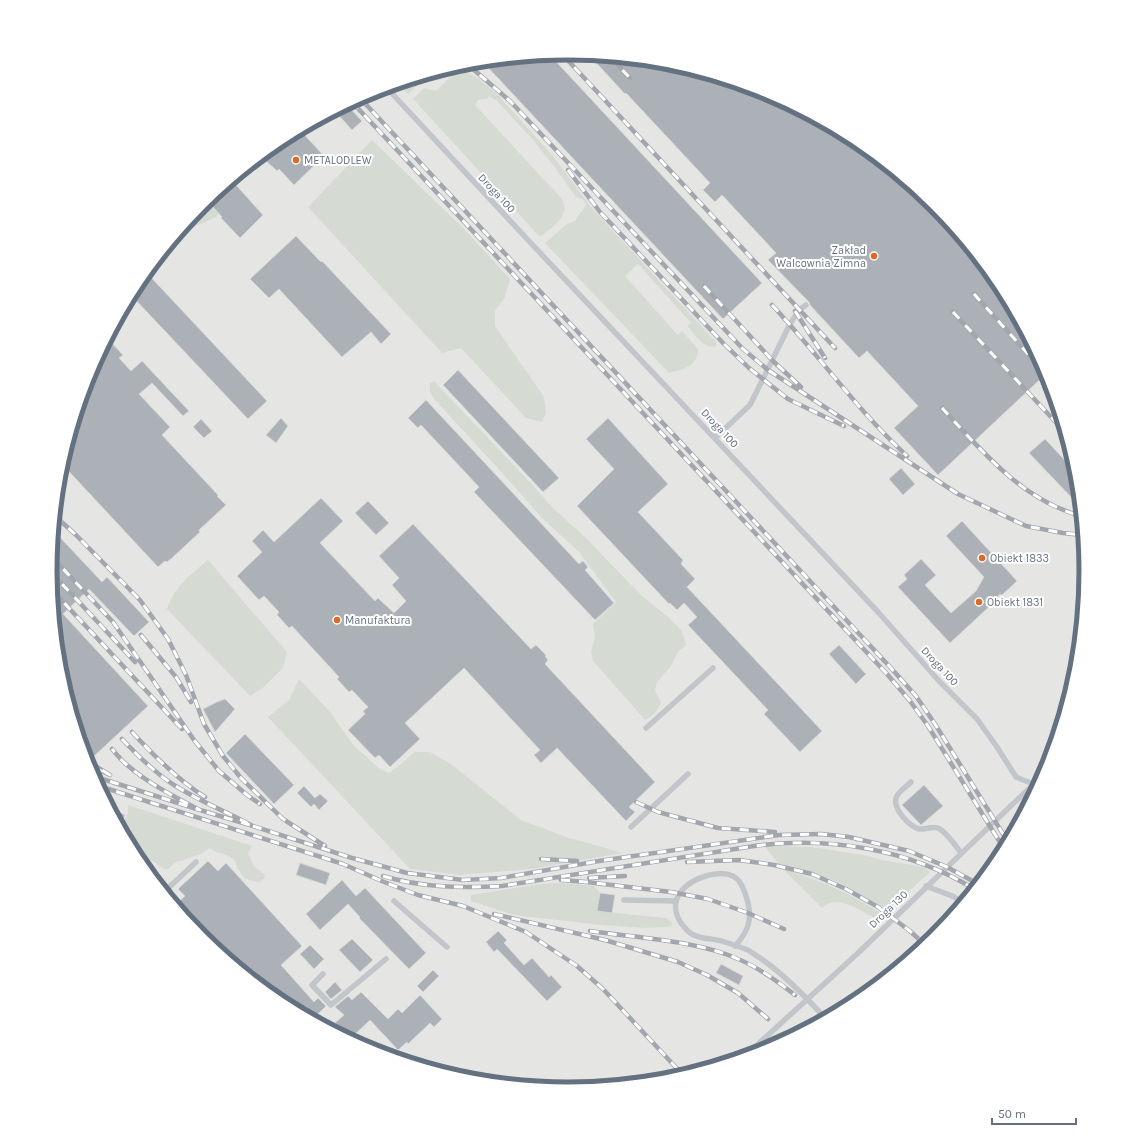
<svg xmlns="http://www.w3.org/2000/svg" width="1136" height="1142" font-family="Karla,sans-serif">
<rect width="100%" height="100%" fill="#f4f5f1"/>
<!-- built -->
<path fill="#e5e6e4" d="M52 571a516 516 0 1 1 1032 0a516 516 0 1 1-1032 0Z"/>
<!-- green -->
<path fill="#d5dbd2" d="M458,66L479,79L499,96L553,156L591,207L716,342V346C704,350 695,334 687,326L691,323L638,264L625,276L678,335L682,331L698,349C698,366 683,370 669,373L545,243L567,224L575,221C578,214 584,211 586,204L582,199L576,197L553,165L533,140L497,101L489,96L487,99L478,100L475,105L562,199C571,217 552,227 540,237L413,99L424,88L436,91L453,74L449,69Z
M426,75L427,76L408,94L398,84Z
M372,140L463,228L510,279L505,297L495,311V326L544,397L546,413L542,422L526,418L461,348L442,353L308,207Z
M207,200L219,213L216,217L187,230L184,227L202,205Z
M434,381L526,478L554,509L584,536L639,593L668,617L682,631L686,645L677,653L671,666L657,682L655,691L661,702C658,711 653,716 645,720L593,661L591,651L595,638L593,624L616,602L579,552L542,518L496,466L434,399L430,392V383Z
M208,560L287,652L283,668L264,687L250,696L167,609C174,587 190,575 208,560Z
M299,679L331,713L353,745L380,769L389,773L401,764L414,752H430L451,764L521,820L566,837L623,853L531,869L460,875L410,869L268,717L289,700Z
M128,805L252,846L248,853L254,866L264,874L265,878L259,882C246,880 243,879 237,867C236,864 236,861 233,859C226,853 217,854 210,848L201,854L174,863L169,869H164C155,862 148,856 136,857L121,829L128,813Z
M764,846L811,847L864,855L882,860L924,867L930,872L888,910L840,883L815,873L779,864Z
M783,869C822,881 850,893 883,915L878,920C867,914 842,898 830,903C827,904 824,906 822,908Z
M560,883L594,886L600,893L597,911L666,918L673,924L668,927L645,928L601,925L513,915L471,901V895L540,884Z"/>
<!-- building -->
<path fill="#abb1b6" stroke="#d6d6d4" d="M550,55L762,283L723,319L482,61Z
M589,55L669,63L766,93L856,140L934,205L999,283L1047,373L938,475L894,428L918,406L867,351L859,358L810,305L809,302L768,260L776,253L722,195L715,202L703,190L710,183L626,93L625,94Z
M347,105L362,121L352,130L335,111Z
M300,130L324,156L294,185L279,169L277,171L264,159L267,156L264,153L280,140Z
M229,182L233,187L236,185L263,215L240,238L221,218L222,217L207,200Z
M296,236L321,262L322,261L391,334L381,344L371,332L342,357L279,289L269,298L250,279Z
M146,272L267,401L248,419L131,295L137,283Z
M108,339L123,355L119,358L131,371L142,361L189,411L183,416L152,383L139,394L170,427L162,435L218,495L217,496L226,505L199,530L200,532L172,558L167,562L165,561L158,567L62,464L90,373Z
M458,370L559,478L543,492L443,385Z
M426,400L579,564L583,561L588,567L585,570L614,603L595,620L474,492L479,487L421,425L418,428L408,418Z
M281,418L288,426L276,443L266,435Z
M608,418L668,484L638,512L683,560L681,564L695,579L687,587L822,731L800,752L764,714L768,710L688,625L697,617L684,603L677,610L670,603L669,604L577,506L614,469L586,439Z
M201,419L212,431L204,438L193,427Z
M1045,439L1076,472L1078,492L1072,498L1029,453Z
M901,468L915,484L903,495L889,479Z
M321,498L343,521L320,543L375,601L378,598L394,613L406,601L392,585L399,578L379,556L413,524L531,649L536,645L546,655L545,656L548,660L545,664L655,782L629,807L635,812L626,821L557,748L541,763L534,755L540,750L464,668L405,723L420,739L390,767L379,755L375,758L348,730L365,714L363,711L368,707L352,690L349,692L337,679L339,677L292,626L289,628L277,615L279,612L264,596L259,600L237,576L262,552L252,541L263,530L274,542Z
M368,501L389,523L376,535L355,513Z
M962,521L1017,581L1002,595L1000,594L991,605L950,643L898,587L907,579L904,575L921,559L936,575L925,585L951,613L976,591L984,577L946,536Z
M54,531L102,582L107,577L149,622L134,636L89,589L63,614L148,706L92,758L83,749L60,672L50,571Z
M839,645L866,674L856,684L829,654Z
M225,699L235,709L215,732L203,709L217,702Z
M245,734L294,785L274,804L226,753Z
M924,785L943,806L921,825L902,805Z
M304,786L315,798L320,794L328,801L319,810L314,804L311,807L297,793Z
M109,807L125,815L120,826L115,818Z
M208,861L218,871L226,863L302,946L281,965L314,1002L318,998L326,1006L313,1019L280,1002L202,937L175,905L185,896L178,889Z
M300,863L330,873L326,885L296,875Z
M342,880L356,896L365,888L426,953L409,969L359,918L360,917L348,904L320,930L306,914Z
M600,893L615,895L612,913L597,911Z
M498,931L507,940L504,943L524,965L532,958L549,977L551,975L562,987L547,1001L497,949L494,952L486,942Z
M352,939L373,960L360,972L339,950Z
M310,945L324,959L314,969L300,954Z
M721,964L743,976L739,985L716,973Z
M433,970L439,976L423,992L417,986Z
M335,982L342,990L331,999L325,992Z
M361,992L388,1019L398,1009L402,1013L420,995L442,1019L434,1027L430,1023L408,1044L407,1042L398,1050L370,1020L350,1039L335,1023L344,1015L335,1007L348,996L352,1000Z"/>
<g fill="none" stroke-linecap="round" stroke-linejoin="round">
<!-- lane -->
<path stroke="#c2c5c9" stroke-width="5.5" d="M386,87L528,240L878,612L939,681L977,719L997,747L1016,777L1033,784L1037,788
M715,438L750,405L790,324L799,310L806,305
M646,728L713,668
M911,782C906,787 898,792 896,798C893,809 909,826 919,829C926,830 934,825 940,829C947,834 956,846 961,853
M631,827L688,774
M926,886L952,896L963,902
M164,892L196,862
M624,900L676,901
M394,901L447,947
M735,946C751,929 753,915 745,893C743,887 739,879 733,876C716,868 680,881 676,902C674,912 679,922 686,929C694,939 710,938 722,941C731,944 740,947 748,950C753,953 758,957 763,960C787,977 806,997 825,1018
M323,974L312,985L331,1005L386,959
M745,1056L857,954L1044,774"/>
<!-- rail casing -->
<g stroke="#a3a7ad" stroke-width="4.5">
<path id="rail" d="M562,54L835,348
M610,57L630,78
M466,63L510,101L743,349L768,370L958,494L1026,526L1063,533L1082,535
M360,98L891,668L916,696L935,724L1008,842
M352,102L887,674L910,701L928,726L1004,849
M568,170L600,212L723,343L749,368L788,399L844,426
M704,286L773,361L801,387
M974,294L1047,375
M772,305C818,354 857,410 907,456
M795,311L825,358
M953,312L1065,432
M942,408C982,451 1022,500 1081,516
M55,516L75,534L140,600L168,639L186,675L204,724L223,756L241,778L283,819L325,846
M51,556L113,622L194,740L219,771L247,795L260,804
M50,571L135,662
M52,590L182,729
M141,635L176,677L191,702
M132,732C154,756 178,780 205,797
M122,739C138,756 155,773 174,785C199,801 227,812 253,826L200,810
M87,761L110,775L88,765
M93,776L200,810C175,797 149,784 127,765C122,761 117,755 112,749
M99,786L343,864L384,882L418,895L463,906L526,932L577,966L603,989L683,1075
M636,802L658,812L718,828L775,832
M253,826L352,858L407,873L463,880L501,878L599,861L779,835L821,834L849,837L909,851L947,867L978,884
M541,859L577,861
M687,862L739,860L774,865L812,874L846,889L878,907L910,931L925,945
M383,876C423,888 461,888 502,886L754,846C829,836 909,849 974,889
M589,878L625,876
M561,880L586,882L671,892L708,899L748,913L784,929
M494,914L605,940L678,962L707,975L738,993L768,1019
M590,931C636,938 696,940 738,959C758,967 777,981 795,995"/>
</g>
<!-- rail -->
<use href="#rail" stroke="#fff" stroke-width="3" stroke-dasharray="9" stroke-linecap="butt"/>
</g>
<!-- markers -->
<g fill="#de6827" stroke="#fff" stroke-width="1.5">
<circle cx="296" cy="160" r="4"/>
<circle cx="874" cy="256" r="4"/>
<circle cx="982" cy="558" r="4"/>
<circle cx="979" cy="602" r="4"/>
<circle cx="337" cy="620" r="4"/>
</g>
<g text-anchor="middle" stroke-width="4" stroke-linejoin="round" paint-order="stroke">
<!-- poi labels -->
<g font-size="11" fill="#647181" stroke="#fff" text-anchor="start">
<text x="304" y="164">METALODLEW</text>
<text x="866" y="254" text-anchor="end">Zakład<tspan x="866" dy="13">Walcownia Zimna</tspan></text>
<text x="990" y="562">Obiekt 1833</text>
<text x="987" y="606">Obiekt 1831</text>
<text x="345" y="624">Manufaktura</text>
</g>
<!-- street labels -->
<g font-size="11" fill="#647181" stroke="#fff">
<text transform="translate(497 193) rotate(47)" y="4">Droga 100</text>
<text transform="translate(720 428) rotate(47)" y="4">Droga 100</text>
<text transform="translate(940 666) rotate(47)" y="4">Droga 100</text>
<text transform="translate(888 909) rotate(-44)" y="4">Droga 130</text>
</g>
</g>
<!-- crop -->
<path d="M0 0H1136V1142H0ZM57 571a511 511 0 1 1 1022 0a511 511 0 1 1-1022 0Z" fill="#fff" fill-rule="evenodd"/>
<path fill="none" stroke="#647181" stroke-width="5" d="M57 571a511 511 0 1 1 1022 0a511 511 0 1 1-1022 0Z"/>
<!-- scale -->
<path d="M992 1118v6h84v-6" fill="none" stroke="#647181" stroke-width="2"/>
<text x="998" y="1118" font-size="12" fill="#647181" stroke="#ffffff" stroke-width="3" paint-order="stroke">50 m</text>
</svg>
